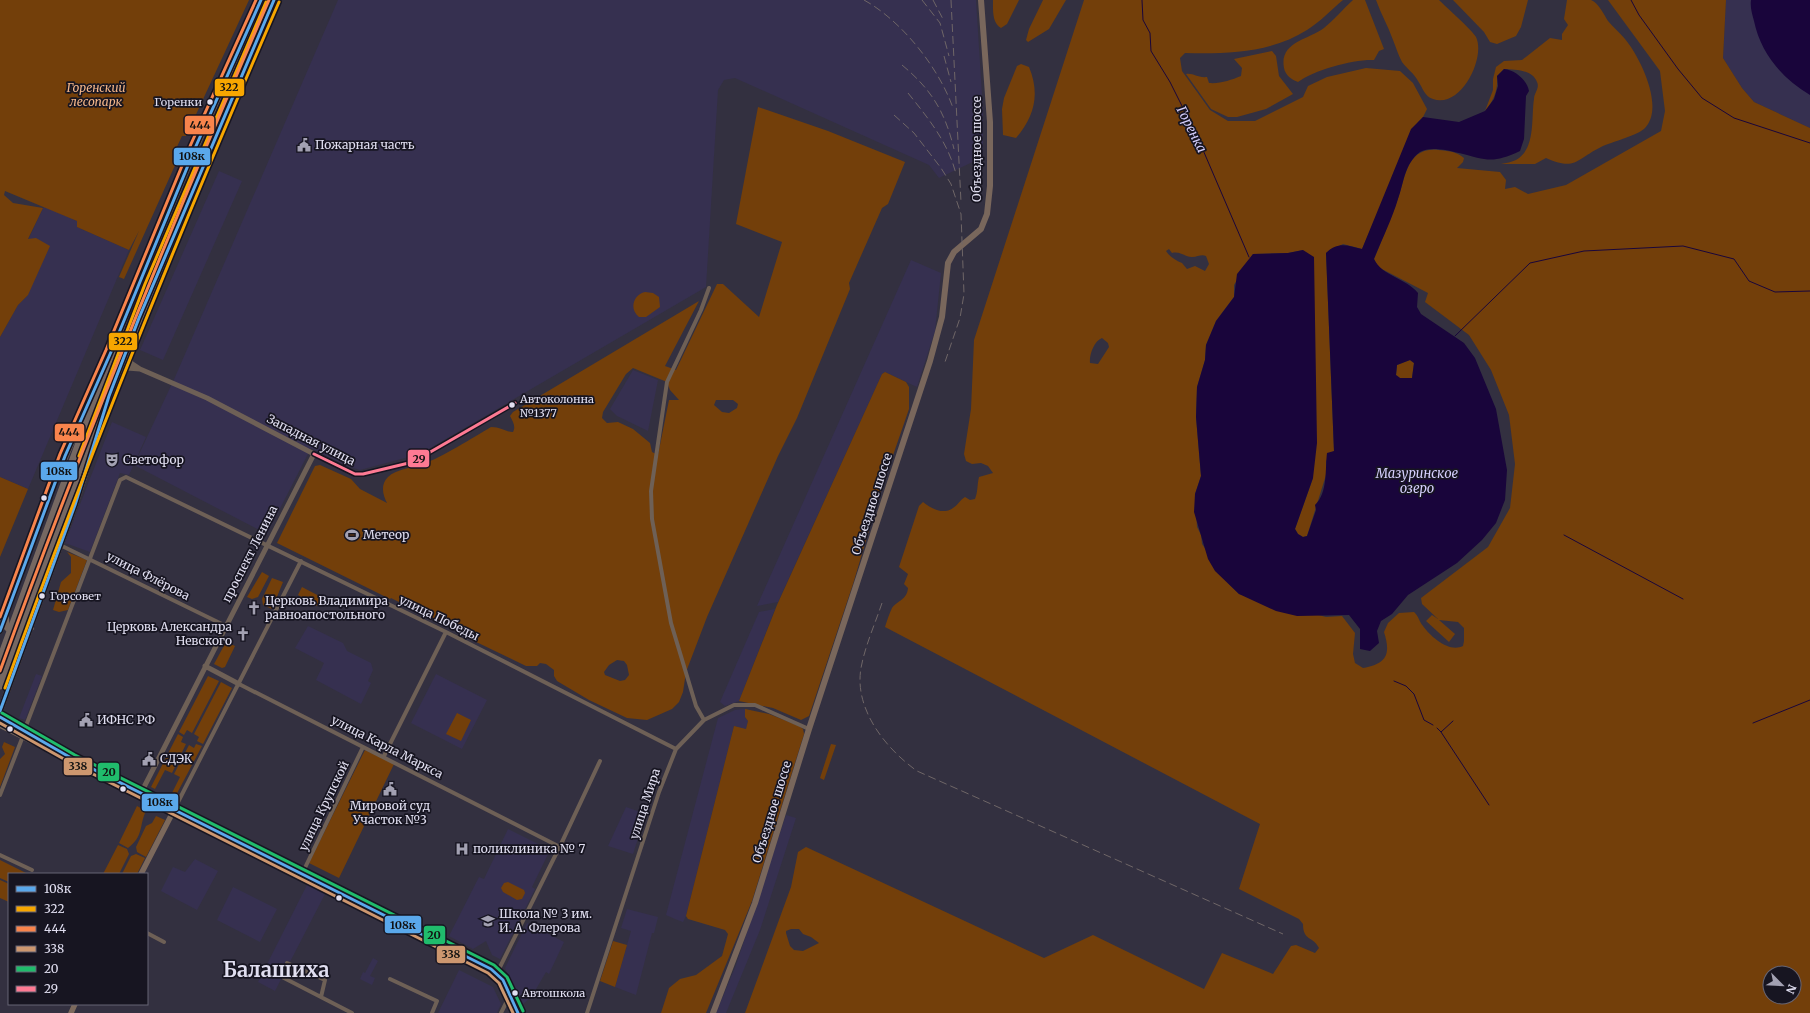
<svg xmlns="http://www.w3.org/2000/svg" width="1810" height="1013" font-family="Merriweather,serif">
<rect width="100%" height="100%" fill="#333040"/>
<!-- built -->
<path fill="#363050" d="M338,0H976L983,111V157L939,178L929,165L735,78L724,80L718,90L706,287L420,454L360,470L347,466L311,448L267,534L134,465L176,375Z
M1726,0H1810V128L1754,102L1742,88L1723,58Z
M219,171L242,181L163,360L140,350Z
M44,206L77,221V227L129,250L28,489L0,477V337L18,305L28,295V240Z
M911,260L941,273L935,331L917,387L885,372L882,374L778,602L757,606Z
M633,370L658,380L648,431L617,416L610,409Z
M112,422L146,437L129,475L120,473L90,552L65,543Z
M775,609L739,701L725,706L720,702L759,612Z
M308,626L343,643L347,651L371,663L373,670L368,681L371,683L361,704L316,680L324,663L295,648Z
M36,674L42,676L25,720L19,718Z
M436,674L487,700L462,749L411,723Z
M745,709V717L748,721L746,729L734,726L686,916L683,922L675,919L666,915L718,718L735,710Z
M626,807L646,814L633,854L608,846Z
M786,815L796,818L760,930L726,1013H716L736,965Z
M508,829L550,850L532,887L535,889L500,959L492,955L486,941L473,949L449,936L479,877L484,879Z
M195,859L218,871L197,910L161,891L173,867L185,872Z
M308,883L326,892L275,991L258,982Z
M233,887L277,909L260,942L217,920Z
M627,909L658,917L654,933H652L636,995L615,987L631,931L621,928Z
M527,923L564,942L549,974L546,972L532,996L521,1006L505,968Z
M373,958L378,961L370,976L375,978L372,985L360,979L363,972L365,973Z
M459,970L493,987L501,1004L497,1013H438Z"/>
<!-- green -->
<path fill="#733f0a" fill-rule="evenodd" d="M0,0H249L186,136H182L175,151L181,152L124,279L119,277L139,231L129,250L77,227V221L5,191L4,195L13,203L43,208L28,239L36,238L50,246L28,295L18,305L0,337Z
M993,0H1019L1007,24L1001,28C992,23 993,10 993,0Z
M1043,0H1066L1049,29L1028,42L1026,40L1029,29Z
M1084,0H1343C1331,10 1320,22 1307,30C1271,53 1226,54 1185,53L1180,58L1182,71L1210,110L1228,121H1255L1303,97L1308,86L1327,77L1366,68L1400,71L1413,83L1427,109L1423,117L1418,122L1362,249L1343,244L1326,253L1334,451L1326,461V475L1307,536L1303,537L1298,534L1295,529L1313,478L1303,250L1288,253L1253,254L1234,285V297L1216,321L1206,345L1205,360L1197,387L1196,417L1201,476L1195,494L1197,527L1201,535L1202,544L1229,584L1239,594L1326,617L1342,616L1355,633L1353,654L1355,663L1363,668C1387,664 1391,654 1384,632L1388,623L1399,613L1414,612C1419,617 1419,621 1423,626C1431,637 1449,653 1463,646L1464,641V628L1458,622L1439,620L1455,634L1449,642L1426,621L1432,615L1438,619L1422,604L1421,598L1488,547L1510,508L1515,464L1509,415L1491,370L1469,335L1425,302L1428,293L1378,267L1374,259C1382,240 1390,221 1397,201C1406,179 1405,147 1438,150C1448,151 1456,151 1464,158L1463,162L1457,168L1500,172L1506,180L1505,189L1515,187L1528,194L1566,185L1661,131L1665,111L1660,71L1608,0H1726L1723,58L1742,88L1754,102L1810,128V1013H745L791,887L798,852L806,847L1044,958L1093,935L1204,989L1222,953L1273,974L1291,946L1296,945L1315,953L1319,948C1313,936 1303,941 1303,924L1299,919L1239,889L1260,824L885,627C887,621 889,614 892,608C898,600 907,600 908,588L904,584L908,574L899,567L919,506L923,502C932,509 943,515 953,508C958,505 960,500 965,497L970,500L975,499C978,492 977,485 979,477L993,473L988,466L981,463L972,464L966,461L964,454L971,409L974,340ZM1169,249L1172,253C1180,251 1185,257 1192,257C1198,257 1201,254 1206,256L1209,264L1205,271L1195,266L1187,269L1182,263C1175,260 1170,257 1166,251ZM1102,338L1108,343L1109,347L1098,364L1090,363C1089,355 1094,341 1102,338ZM791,929H799L803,934L811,937L819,943L803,951L794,950L790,946L786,933V931ZM1770,973H1794V997H1770Z
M1353,0H1365L1384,49L1379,51L1374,60C1354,59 1314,70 1298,82C1292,80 1285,75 1284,68C1279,42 1308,40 1324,28C1334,20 1343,9 1353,0Z
M1376,0H1439C1446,7 1472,30 1476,37C1486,57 1461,109 1433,99C1424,96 1423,88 1418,81C1414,73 1407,69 1402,62C1398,55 1396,47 1393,40C1388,26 1381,14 1376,0Z
M1453,0H1528L1521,27L1516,36L1497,44L1490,42L1484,32Z
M1567,0C1573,0 1585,0 1591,0C1599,3 1604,15 1608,21C1613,27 1620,33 1625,39C1640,57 1665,107 1645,128C1639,135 1611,142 1601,147C1575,160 1576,171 1546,158L1535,164H1501C1506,163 1512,162 1516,160C1536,149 1531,118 1534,99C1534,93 1540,88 1537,82C1532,69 1515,70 1504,69L1497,76C1498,91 1494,100 1485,111L1493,90V79L1496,67L1504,61L1522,60L1550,38L1562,40V34L1568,25L1564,19Z
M1272,51L1276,56L1279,76L1293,94L1266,109L1237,117H1228L1211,109L1186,74C1194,73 1197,78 1207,77L1209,83C1220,84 1231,80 1241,76L1242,68L1234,59Z
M1021,64L1029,67C1040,93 1035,116 1016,138L1003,135L1002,109L1004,98L1017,66Z
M758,107L828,131L905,162L888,204L882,208L849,283L850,289L797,418L778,456L707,617L686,672L683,692L679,702L672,709L647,720L627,718L589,700L557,681L554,676V670L546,664L540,663L537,666H526L468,638L464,628L452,620L442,622L424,614L420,605L413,603L409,607L391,598L390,599L277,543L315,466L320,465L351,479L360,489L387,503C383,495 380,485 388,477C396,469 412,468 423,464C443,457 472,438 491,427C501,427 506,432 513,432C516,426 513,422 510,416L513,412L699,301L665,366L676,370L717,284H723L759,317L782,242L736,224ZM633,368L667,382L670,390L679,400H669L658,455L652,452L650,443L633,429L618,422L607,423L602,418L603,412L626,374ZM716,400H733L738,404L737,408L729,413L722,412L714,405ZM617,660L624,661L627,665L629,675L625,680L620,681L605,675L604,672L609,665Z
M645,292L653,293L659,297L660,307L646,317H639C629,309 633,295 645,292Z
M1410,360L1414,363L1412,378H1400L1396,375L1397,365Z
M885,372L906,382L909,387V409L881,490L853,584L809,716L801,720L773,708L739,701L777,605L882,374Z
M0,477L28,489L0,557Z
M67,552L87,560L68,610L59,612L53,610L61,582L71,573V557Z
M262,572L269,576L258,597L252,599L247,597Z
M272,578L283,582L272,609L263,605L262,599Z
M302,587L321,597L317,606L298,595Z
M226,642L235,646L225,667L222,668L214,664Z
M208,676L219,681L192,733L187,730L184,735L179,732Z
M221,682L232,688L203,744L197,741L199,737L194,734Z
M745,709L769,714L799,726L803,729L804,734L752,901L706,1013H661L669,988L680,979L696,975L722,956L728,934L725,930L688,919L686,916L734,726L746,729L748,721L745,717Z
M457,713L471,720L461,741L446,734Z
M178,734L183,737L181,742L186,744L172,773L165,770L155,789L151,787Z
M4,742L15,747L0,787V759L5,754L2,747Z
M196,744L202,746L174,799L170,797L180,777L174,774L189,745L194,748Z
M831,744L836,745L824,780L820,778Z
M365,750L394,764L339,878L309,863Z
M137,806L146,811C139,825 144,836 128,848L119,843Z
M156,816L165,820L146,857L137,852L136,847L146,826L152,823Z
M118,845L127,849L129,854L119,874H103Z
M136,854L145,858L137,874H122L131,856Z
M0,860L28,874H9V882L0,878Z
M0,880L9,884V902L0,898Z
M508,882L524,890L525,893L522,899L517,900L503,892L501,888L504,883Z
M613,941L627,945L615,987L600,981Z"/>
<!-- water -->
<path fill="#19053b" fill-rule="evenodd" d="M1751,0H1810V95C1782,78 1761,54 1754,21C1752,14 1750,7 1751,0Z
M1504,69C1515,70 1527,80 1529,91L1526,96L1524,139L1520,151C1492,164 1487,160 1459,153C1448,150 1429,146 1420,152C1404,164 1404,183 1398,199C1392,219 1382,239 1374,259C1382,276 1406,278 1418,293L1417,307L1421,314L1464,343L1475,358L1496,409L1507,470L1505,500L1496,523L1482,540L1457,563L1408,595L1392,614L1381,621L1377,631L1379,643L1370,651L1360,649V629L1349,615L1297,616L1276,611L1239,594L1215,571L1208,559L1194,512L1195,494L1201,476L1196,417L1197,387L1205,360L1206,345L1216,321L1234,297L1237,274L1253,254L1288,253L1303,250L1314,257L1317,443L1313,478L1295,529L1298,534L1303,537L1307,536L1316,510L1315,505C1328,493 1325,469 1327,453L1334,451L1326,253C1338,241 1348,246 1362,249L1411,129L1423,117L1459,122L1485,111L1494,99L1498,86L1497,76ZM1410,360L1414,363L1412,378H1400L1396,375L1397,365Z"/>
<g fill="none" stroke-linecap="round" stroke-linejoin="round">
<!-- stream -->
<path stroke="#19053b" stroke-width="1" d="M1142,0L1143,20L1150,33L1151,51L1170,82L1197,136L1249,257
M1631,0L1639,15L1678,69L1702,98L1734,118L1810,143
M1455,336L1530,263L1584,251L1683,246L1734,259L1749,281L1775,292L1810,291
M1564,535L1683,599
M1394,681L1406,686L1414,694L1424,720L1433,725
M1753,723L1810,700
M1437,728L1441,732L1453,721
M1441,732L1489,805"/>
<!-- minor -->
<path stroke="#6e6056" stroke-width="4" d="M314,454L355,474H363L413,462L515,403
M60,545L226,626
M239,684L560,847
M704,720L696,706L671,623L652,519L651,491L667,382L701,310L709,288
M24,731L120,480L126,477L446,632L676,749
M384,756L446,632
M0,795L23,736
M174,810L301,561
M0,855L32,870
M302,874L363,747
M147,933L164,942
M287,963L325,980L321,997
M497,973L562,842L600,761
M284,978L352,1013
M390,979L437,1001L432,1013
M501,1013L510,995
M587,1013L659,792L676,749L704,720L734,705H755L809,729"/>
<!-- tertiary -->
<path stroke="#6e6056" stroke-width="5" d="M140,369L207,398L314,454L141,793
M119,373L127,368L140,369L131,363L127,350
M205,666L239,684"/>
<!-- secondary -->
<path stroke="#7c695c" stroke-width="5.5" d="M141,874L174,810
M71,1013L75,1004"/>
<!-- primary -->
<path stroke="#79675c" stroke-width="6" d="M6,618L7,628C15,636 22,633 31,628
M0,631L49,495L105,364
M0,711L75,505L102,421
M0,717L73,759L491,969L503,980L518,1013
M0,725L36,743L46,746
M713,1013L755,903L809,729L930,361L942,317L948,263L954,252L981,229L987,214L990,186V122L981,0"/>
<!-- trunk -->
<path stroke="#766862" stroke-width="7" d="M0,659L126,314L196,146L261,0
M0,686C82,453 176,226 274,0"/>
<!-- rail -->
<path stroke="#6f6667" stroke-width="1" stroke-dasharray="8 4" stroke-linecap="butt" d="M864,0C902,21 939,68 953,108
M922,0L940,23L949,56
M933,0L944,21
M951,0L961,202
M944,56L951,82
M902,65C932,90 945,112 954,149
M908,93C928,118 948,142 956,174
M894,115L914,133L941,168L951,184L961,214L964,294L960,318L945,362
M882,603C875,624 865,646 861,668C854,709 885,748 917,771L1283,934"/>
<!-- bus-1 casing -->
<g stroke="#171521" stroke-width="6">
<path id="bus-1" d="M0,631L65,456L111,352L196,146L261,0
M0,711L75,505L109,396L139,318L274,0
M0,717L73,759L491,969L503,980L518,1013"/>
</g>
<!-- bus-2 casing -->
<g stroke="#171521" stroke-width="6">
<path id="bus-2" d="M79,456L145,284L266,2
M5,688C88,456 181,228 279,2"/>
</g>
<!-- bus-3 casing -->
<g stroke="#171521" stroke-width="6">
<path id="bus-3" d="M0,617L60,454L106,350L191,144L256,0
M0,671C82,444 173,221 269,0"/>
</g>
<!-- bus-4 casing -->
<g stroke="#171521" stroke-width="6">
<path id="bus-4" d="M0,723L71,763L488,973L499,983L513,1013"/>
</g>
<!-- bus-5 casing -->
<g stroke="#171521" stroke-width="6">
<path id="bus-5" d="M2,713L75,755L494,965L507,977L523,1011"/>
</g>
<!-- bus-6 casing -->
<g stroke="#171521" stroke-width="6">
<path id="bus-6" d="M314,454L355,474H363L413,462L515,403"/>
</g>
<!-- bus-1 -->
<use href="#bus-1" stroke="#5aa8eb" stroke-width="3"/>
<!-- bus-2 -->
<use href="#bus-2" stroke="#f7a600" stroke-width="3"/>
<!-- bus-3 -->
<use href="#bus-3" stroke="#f8844c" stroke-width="3"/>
<!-- bus-4 -->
<use href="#bus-4" stroke="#cd976f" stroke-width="3"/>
<!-- bus-5 -->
<use href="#bus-5" stroke="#20bc6c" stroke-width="3"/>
<!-- bus-6 -->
<use href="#bus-6" stroke="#fe7a93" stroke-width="3"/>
</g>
<!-- icons -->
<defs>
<g id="civic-bare" transform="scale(1.08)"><path d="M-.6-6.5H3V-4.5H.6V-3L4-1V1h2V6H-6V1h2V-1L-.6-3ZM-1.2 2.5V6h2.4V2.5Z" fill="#a3a1b2" stroke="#171521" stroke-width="2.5" paint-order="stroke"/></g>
<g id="theatre-bare" transform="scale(1.08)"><path d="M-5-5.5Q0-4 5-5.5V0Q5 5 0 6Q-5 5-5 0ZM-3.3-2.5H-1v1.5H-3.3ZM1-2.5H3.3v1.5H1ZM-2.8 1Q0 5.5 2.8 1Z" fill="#a3a1b2" stroke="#171521" stroke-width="2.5" paint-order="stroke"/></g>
<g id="stadium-bare" transform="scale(1.08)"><path d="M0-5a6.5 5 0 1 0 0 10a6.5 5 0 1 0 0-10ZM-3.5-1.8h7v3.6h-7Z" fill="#a3a1b2" stroke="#171521" stroke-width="2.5" paint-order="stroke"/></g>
<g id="church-bare" transform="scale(1.08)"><path d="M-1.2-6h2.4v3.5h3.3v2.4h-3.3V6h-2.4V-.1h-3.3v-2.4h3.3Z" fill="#a3a1b2" stroke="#171521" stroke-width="2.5" paint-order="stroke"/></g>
<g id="hospital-bare" transform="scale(1.08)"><path d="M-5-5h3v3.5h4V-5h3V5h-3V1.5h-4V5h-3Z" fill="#a3a1b2" stroke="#171521" stroke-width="2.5" paint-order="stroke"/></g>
<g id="school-bare" transform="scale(1.08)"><path d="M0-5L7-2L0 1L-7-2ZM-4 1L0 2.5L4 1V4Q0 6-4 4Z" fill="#a3a1b2" stroke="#171521" stroke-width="2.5" paint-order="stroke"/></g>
</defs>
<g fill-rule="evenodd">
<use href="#civic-bare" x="304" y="145"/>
<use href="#theatre-bare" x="112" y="460"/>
<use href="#stadium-bare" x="352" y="535"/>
<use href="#church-bare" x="254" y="608"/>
<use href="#church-bare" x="243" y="634"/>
<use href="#civic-bare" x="86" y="720"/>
<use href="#civic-bare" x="149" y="759"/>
<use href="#civic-bare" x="390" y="789"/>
<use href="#hospital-bare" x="462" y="849"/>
<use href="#school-bare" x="488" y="921"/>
</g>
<!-- markers -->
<g fill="#e0def0" stroke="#171521" stroke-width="1.5">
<circle cx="210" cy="102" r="3.5"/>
<circle cx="512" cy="405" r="3.5"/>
<circle cx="44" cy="498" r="3.5"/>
<circle cx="42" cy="596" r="3.5"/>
<circle cx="10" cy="729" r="3.5"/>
<circle cx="123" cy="789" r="3.5"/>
<circle cx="339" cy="898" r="3.5"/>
<circle cx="515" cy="993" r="3.5"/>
</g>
<g text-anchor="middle" stroke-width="3.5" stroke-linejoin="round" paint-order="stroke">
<!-- bus labels -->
<g font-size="11" fill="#e0def0" stroke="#171521" text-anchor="start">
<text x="202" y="106" text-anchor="end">Горенки</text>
<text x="520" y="403">Автоколонна<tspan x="520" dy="14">№1377</tspan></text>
<text x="50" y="600">Горсовет</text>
<text x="522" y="997">Автошкола</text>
</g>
<!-- park labels -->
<g font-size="12" font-style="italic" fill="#f5b789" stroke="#171521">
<text x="96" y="92">Горенский<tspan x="96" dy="14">лесопарк</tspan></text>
</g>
<!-- poi labels -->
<g font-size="12" fill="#e0def0" stroke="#171521" text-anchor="start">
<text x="315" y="149">Пожарная часть</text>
<text x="123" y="464">Светофор</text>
<text x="363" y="539">Метеор</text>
<text x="265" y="605">Церковь Владимира<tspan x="265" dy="14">равноапостольного</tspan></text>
<text x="232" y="631" text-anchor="end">Церковь Александра<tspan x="232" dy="14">Невского</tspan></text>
<text x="97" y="724">ИФНС РФ</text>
<text x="160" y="763">СДЭК</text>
<text x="390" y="810" text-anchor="middle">Мировой суд<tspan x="390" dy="14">Участок №3</tspan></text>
<text x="473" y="853">поликлиника № 7</text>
<text x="499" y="918">Школа № 3 им.<tspan x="499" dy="14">И. А. Флерова</tspan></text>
</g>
<!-- street labels -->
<g font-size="12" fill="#e0def0" stroke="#171521">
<text transform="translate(977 149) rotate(-90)" y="4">Объездное шоссе</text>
<text transform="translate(311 440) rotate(27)" y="4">Западная улица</text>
<text transform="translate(872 504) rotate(-72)" y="4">Объездное шоссе</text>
<text transform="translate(250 554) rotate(-63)" y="4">проспект Ленина</text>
<text transform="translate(148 576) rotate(27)" y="4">улица Флёрова</text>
<text transform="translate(439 618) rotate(26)" y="4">улица Победы</text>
<text transform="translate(387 747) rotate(27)" y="4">улица Карла Маркса</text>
<text transform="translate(645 804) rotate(-72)" y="4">улица Мира</text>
<text transform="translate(324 806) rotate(-64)" y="4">улица Крупской</text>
<text transform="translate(772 812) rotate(-73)" y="4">Объездное шоссе</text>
</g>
<!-- water labels -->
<g font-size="13" font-style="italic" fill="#d5cffd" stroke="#171521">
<text transform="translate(1192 129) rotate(63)" y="5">Горенка</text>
<text x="1417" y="478">Мазуринское<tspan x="1417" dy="15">озеро</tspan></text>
</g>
<!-- town labels -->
<g font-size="20" font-weight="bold" fill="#e0def0" stroke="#171521">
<text x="276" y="977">Балашиха</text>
</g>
</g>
<g stroke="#171521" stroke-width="1.5">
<rect x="214" y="78" width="31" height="19" rx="4" fill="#f7a600"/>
<rect x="184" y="115" width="31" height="20" rx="4" fill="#f8844c"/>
<rect x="173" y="147" width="38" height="19" rx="4" fill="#5aa8eb"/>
<rect x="108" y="332" width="30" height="19" rx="4" fill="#f7a600"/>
<rect x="54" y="423" width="31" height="19" rx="4" fill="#f8844c"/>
<rect x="407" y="449" width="23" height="19" rx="4" fill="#fe7a93"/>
<rect x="40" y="461" width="38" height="20" rx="4" fill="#5aa8eb"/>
<rect x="63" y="757" width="30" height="19" rx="4" fill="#cd976f"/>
<rect x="97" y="762" width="23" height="20" rx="4" fill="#20bc6c"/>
<rect x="141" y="793" width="38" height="19" rx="4" fill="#5aa8eb"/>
<rect x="384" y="915" width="38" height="19" rx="4" fill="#5aa8eb"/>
<rect x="423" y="925" width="23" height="20" rx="4" fill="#20bc6c"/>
<rect x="436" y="945" width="30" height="19" rx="4" fill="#cd976f"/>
</g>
<g font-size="11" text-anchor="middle" font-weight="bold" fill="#111">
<text x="229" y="91">322</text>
<text x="200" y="129">444</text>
<text x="192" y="160">108к</text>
<text x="123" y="345">322</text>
<text x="69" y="436">444</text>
<text x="419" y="463">29</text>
<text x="59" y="475">108к</text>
<text x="78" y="770">338</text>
<text x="109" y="776">20</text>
<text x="160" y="806">108к</text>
<text x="403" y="929">108к</text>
<text x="434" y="939">20</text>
<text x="451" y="958">338</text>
</g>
<!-- legend -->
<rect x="8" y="873" width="140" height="132" fill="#171521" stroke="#676574"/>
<rect x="16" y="886" width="20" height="6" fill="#5aa8eb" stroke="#676574"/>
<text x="44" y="893" font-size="12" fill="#e0def0">108к</text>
<rect x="16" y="906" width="20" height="6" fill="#f7a600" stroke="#676574"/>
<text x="44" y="913" font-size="12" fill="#e0def0">322</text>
<rect x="16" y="926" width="20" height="6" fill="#f8844c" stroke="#676574"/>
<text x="44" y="933" font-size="12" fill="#e0def0">444</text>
<rect x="16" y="946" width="20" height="6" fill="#cd976f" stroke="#676574"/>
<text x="44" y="953" font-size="12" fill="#e0def0">338</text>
<rect x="16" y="966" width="20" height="6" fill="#20bc6c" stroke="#676574"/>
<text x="44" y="973" font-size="12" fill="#e0def0">20</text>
<rect x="16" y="986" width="20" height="6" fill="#fe7a93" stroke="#676574"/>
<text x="44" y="993" font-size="12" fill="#e0def0">29</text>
<!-- north arrow -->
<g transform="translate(1782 985) rotate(114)"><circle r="19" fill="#171521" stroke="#676574"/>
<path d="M0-3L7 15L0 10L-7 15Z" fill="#a3a1b2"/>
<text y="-6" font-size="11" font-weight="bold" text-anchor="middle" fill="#e0def0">N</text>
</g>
</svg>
